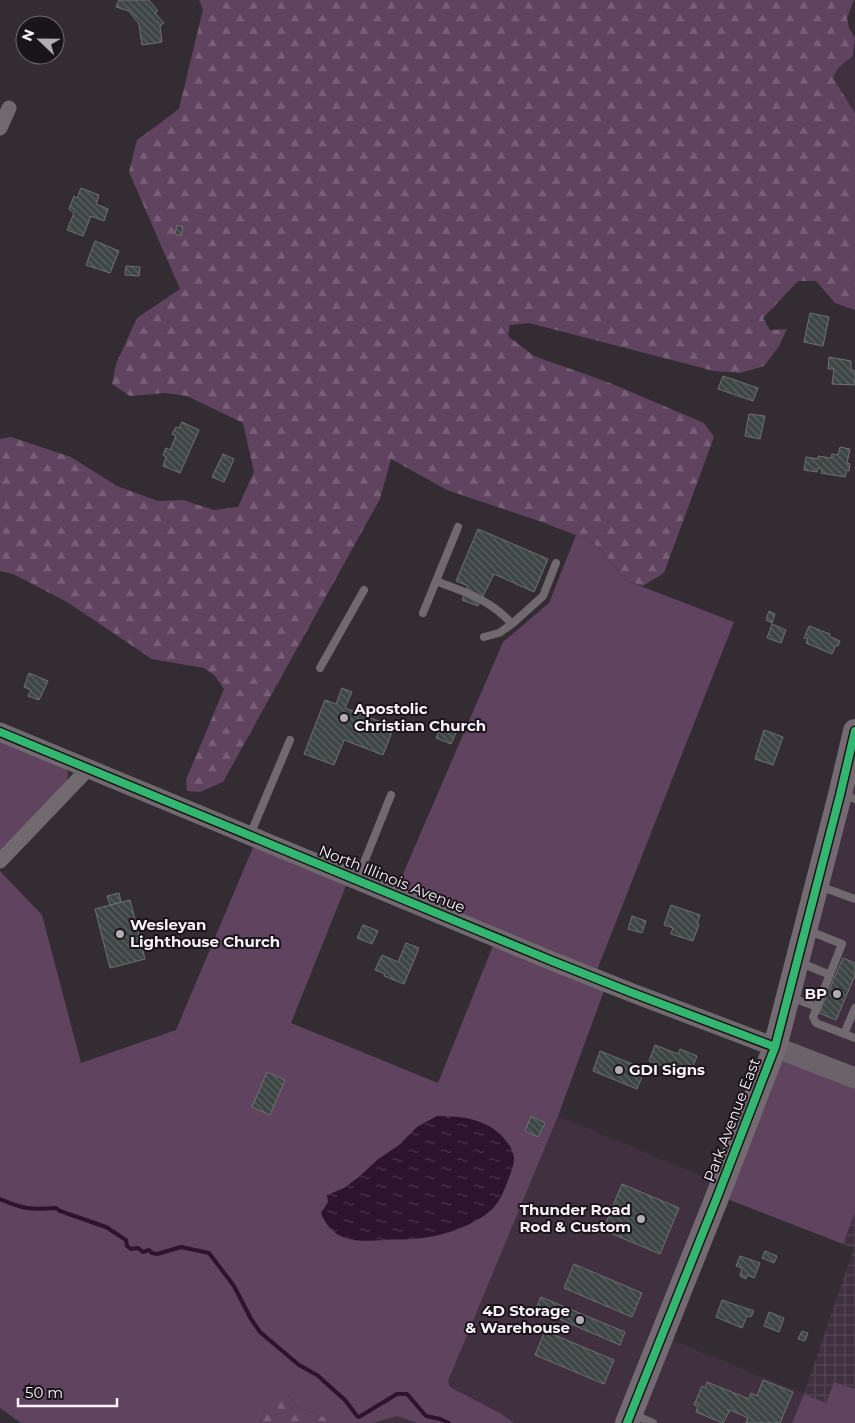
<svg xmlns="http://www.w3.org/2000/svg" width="855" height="1423" font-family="Montserrat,sans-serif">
<defs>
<pattern id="industrial-grid" width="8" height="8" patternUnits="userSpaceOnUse" patternTransform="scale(1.25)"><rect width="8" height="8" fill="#413140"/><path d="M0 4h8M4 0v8" fill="none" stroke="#544553"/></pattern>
<pattern id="forest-firs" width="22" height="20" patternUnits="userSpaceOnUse" patternTransform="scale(1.25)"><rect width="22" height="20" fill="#60435f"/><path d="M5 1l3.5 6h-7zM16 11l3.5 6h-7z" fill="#785f77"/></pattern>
<pattern id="water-ripples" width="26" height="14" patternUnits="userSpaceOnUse" patternTransform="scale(1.25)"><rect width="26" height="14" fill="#2e132e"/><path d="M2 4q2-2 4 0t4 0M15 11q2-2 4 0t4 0" fill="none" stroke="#4d364d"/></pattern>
<pattern id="building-back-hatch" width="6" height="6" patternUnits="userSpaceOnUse" patternTransform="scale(1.25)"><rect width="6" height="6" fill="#3d4645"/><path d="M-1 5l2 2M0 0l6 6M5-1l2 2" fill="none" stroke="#5a6161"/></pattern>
</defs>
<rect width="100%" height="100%" fill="#332d33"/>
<!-- built -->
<path fill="#413140" d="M853,56L855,57V113L833,78L838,68Z
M849,786L855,789V1087L782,1058Z
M558,1116L713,1181L657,1334L804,1394L792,1423H514L500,1413L450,1387L447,1381Z
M397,1416L417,1423H373L374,1422Z"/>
<!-- industrial -->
<path fill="url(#industrial-grid)" d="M855,1213V1389L834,1382L826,1404L804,1394L854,1248L843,1244Z"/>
<!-- green -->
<path fill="#60435f" d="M576,535L591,541L603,552L625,580L734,622L597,970L397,888L503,642L549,603Z
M0,739L66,767L68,774L67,782L0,852Z
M254,845L347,883L291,1023L438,1083L494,943L605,988L558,1116L448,1381L450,1387L500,1413L514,1423H417L397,1416L373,1423H328L324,1417L299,1408L288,1395H276L263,1414L260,1423H21L0,1408V871L42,915L81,1063L176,1030Z
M782,1058L855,1087V1213L843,1244L727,1199Z
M834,1382L855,1389V1423H792L804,1394L826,1403Z"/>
<!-- forest -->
<path fill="url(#forest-firs)" d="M199,0H854L847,18L849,28L855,38L853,56L838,68L833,78L855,113V310L835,303L816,281H798L763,318L770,330L787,329L779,346L764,366L740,373L714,371L529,323L510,325L508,336L534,356L610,383L704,423L714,437L664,573L643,586L625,580L603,552L591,541L542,522L447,490L391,459L380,499L223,782L200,792L187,791L186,780L224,689L215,676L204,668L152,659L67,602L13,574L0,571V439L11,437L71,457L117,486L158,501L183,500L214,510L238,507L254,472L243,423L187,396L165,393L130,396L112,384L116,364L137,318L180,289L129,172L137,140L179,109L203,9Z
M275,1395H288L299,1408L324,1417L328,1423H260L263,1414Z"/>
<!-- water -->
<path fill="url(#water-ripples)" d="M437,1116C462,1116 490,1119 506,1141C510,1145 513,1151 514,1158C514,1166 510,1175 507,1183C503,1193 498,1205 489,1212C469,1228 437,1238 411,1239C402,1240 394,1239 385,1240C357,1242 333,1243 321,1213L328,1202L327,1195L344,1188L360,1176L377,1160L399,1145L417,1127Z"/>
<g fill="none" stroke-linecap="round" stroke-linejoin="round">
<!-- stream -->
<path stroke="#2e132e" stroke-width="4" d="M0,1199C24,1209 30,1210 56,1208L60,1211L106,1227L126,1240L127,1246L131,1249L138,1248L143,1252L149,1250L152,1253L157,1254L181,1247L209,1253L234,1286L251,1319L260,1332L299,1365L317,1375L345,1400L357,1416L359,1417L397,1394H407L426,1416L440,1419L449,1423"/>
</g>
<!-- building -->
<path fill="url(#building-back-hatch)" stroke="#6f7072" d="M119,0H149L158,11L155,13L164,23L160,26L162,42L142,45L139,24L129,11L116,7Z
M81,188L99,195L96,204L108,209L104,221L91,216L83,236L67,230L74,213L69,209L74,196L77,198Z
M177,225L183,227L181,236L175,234Z
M95,241L119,251L110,273L86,265Z
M126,266L140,267L139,276L125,275Z
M810,313L829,317L823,346L804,342Z
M829,357L851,361V369L855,371V385L832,384L834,369H828Z
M723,376L758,388L753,401L718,389Z
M749,414L765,416L760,439L745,436Z
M182,422L199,430L180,473L163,466L166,457L163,455L166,448L170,450L176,436L172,434L176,427L179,428Z
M840,447L850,449L847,463L850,464L849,471L847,470L845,477L821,473L822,469L818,468L817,472L804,470L806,457L818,459V456L831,458L832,454L838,455Z
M223,454L234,459L224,482L212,477Z
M478,529L548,559L534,592L494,574L478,606L462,600L468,586L456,581Z
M769,611L775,614L772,623L766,620Z
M772,624L786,630L781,643L767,638Z
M809,626L830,634L829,636L840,641L838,646L836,645L832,654L806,643L808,639L804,638Z
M29,673L48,681L39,700L28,696L31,690L24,687Z
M342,688L352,692L345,708L394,727L383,755L344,740L334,765L304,754L325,700L336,704Z
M441,727L456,733L451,744L436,738Z
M764,730L783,737L773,765L755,759Z
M119,893L121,902L110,905L107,896Z
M130,900L145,959L110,968L95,909Z
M671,905L700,915L697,924H699L693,941L671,934L673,928L664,925Z
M632,916L646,921L642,933L628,929Z
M363,925L378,931L372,944L357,938Z
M406,943L419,948L404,984L384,976L385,974L375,970L382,955L398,962Z
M843,958L855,963V975L836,1020L819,1013Z
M655,1045L678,1054L680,1049L697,1056L692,1068L691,1067L689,1071L673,1065L672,1069L649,1061Z
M600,1051L645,1069L637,1089L593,1071Z
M267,1072L285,1080L270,1115L252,1107Z
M531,1116L545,1123L538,1137L525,1131Z
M622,1184L679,1208L660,1254L603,1230Z
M765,1251L777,1256L774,1263L762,1258Z
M740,1256L760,1263L754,1278L747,1275L746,1279L740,1276L742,1268L736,1266Z
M574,1264L642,1293L632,1317L564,1288Z
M541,1297L625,1332L620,1345L536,1309Z
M722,1300L754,1311L751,1317L747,1316L742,1328L716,1317Z
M769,1312L784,1318L779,1332L764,1326Z
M545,1331L614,1360L604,1384L535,1355Z
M802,1331L808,1333L805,1341L798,1339Z
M763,1380L793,1392L780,1423H746L748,1418L730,1410L723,1423L696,1412L698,1406L694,1405L702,1386L705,1388L707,1382L749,1399L751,1393L757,1396Z"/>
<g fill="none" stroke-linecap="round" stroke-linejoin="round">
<!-- service -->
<path stroke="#706a6f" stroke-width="8" d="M436,581C466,593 490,599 512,624
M423,613L458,527
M484,637L499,633L512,624L543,596L556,563
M320,668L364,590
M842,795L855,799
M250,835L290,740
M357,880L391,795
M819,886L855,899
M807,930L842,944L813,1017L816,1023L855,1038
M799,962L830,975
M790,997L817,1007
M844,1034L855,1008
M632,1414L653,1423"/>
<!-- minor -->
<path stroke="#706a6f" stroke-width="15" d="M0,128L9,108
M0,861L88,769"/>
<!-- tertiary -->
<path stroke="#706a6f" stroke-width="19" d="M0,732L552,961L630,992L775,1047"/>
<!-- secondary -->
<path stroke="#6a6369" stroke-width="21" d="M775,1047L855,1078"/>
<!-- primary -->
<path stroke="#736a72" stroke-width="24" d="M627,1423L716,1200L775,1047L840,795L855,731"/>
<!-- cycleway casing -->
<g stroke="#1a151a" stroke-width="11">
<path id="cycleway" d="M0,732L552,961L630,992L775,1047
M627,1423L716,1200L775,1047L840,795L855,731"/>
</g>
<!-- cycleway -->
<use href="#cycleway" stroke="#33b770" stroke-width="8"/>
</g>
<!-- markers -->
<g fill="#b4acb3" stroke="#1a151a" stroke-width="2">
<circle cx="344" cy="718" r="5"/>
<circle cx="120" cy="934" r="5"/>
<circle cx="837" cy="994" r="5"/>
<circle cx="619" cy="1070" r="5"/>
<circle cx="641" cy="1219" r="5"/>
<circle cx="580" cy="1320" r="5"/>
</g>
<g text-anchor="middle" stroke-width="4" stroke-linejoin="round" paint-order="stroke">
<!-- poi labels -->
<g font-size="15" font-weight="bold" fill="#f9f1f8" stroke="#1a151a" text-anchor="start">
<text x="354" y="714">Apostolic<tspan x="354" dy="17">Christian Church</tspan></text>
<text x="130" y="930">Wesleyan<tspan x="130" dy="17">Lighthouse Church</tspan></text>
<text x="827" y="999" text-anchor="end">BP</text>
<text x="629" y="1075">GDI Signs</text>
<text x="631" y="1215" text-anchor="end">Thunder Road<tspan x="631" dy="17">Rod &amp; Custom</tspan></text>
<text x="570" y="1316" text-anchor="end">4D Storage<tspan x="570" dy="17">&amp; Warehouse</tspan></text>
</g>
<!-- street labels -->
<g font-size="15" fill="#f9f1f8" stroke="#1a151a">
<text transform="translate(392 879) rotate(22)" y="5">North Illinois Avenue</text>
<text transform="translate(732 1120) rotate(-69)" y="5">Park Avenue East</text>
</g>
</g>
<!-- north arrow -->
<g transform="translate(40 40) rotate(292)"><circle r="24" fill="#1a151a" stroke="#736d73"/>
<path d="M0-4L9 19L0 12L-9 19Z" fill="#b4acb3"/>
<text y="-8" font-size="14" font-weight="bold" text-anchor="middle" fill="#f9f1f8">N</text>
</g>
<!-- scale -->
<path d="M18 1398v8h99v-8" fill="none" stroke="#f9f1f8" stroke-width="2.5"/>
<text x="25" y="1398" font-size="15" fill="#f9f1f8" stroke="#1a151a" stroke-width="4" paint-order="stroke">50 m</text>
</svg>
